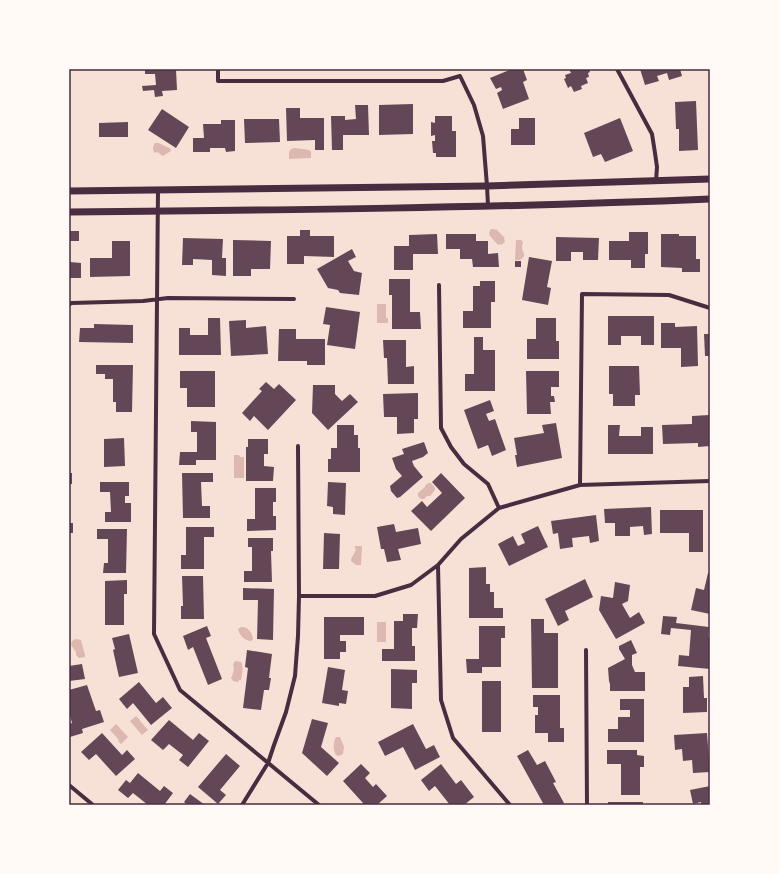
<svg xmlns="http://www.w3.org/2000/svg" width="779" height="874" font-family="'Source Sans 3',sans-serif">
<rect width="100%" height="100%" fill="#f7e1d7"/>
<!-- water -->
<path fill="#dcb8b0" d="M155,143C160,142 164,147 170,148L171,151L163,156L157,152L155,153C152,150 153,146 155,143Z
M295,148L309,150L311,152V158L289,159V152L291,149Z
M491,229H493L495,230L496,229L505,238L504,239L505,242L501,245L499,244L498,245L489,235L490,234L489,233Z
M516,240H521L523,242C523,242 522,246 522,247C522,253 528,255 520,260H515Z
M377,304H386V318H388V323H377Z
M234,455H239L240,457H244V478H234Z
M428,483H431L435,488V490L430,496H427L424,499H421L418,496V493L425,487V486Z
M355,546H362L361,565H356L351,561V559L356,550L355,548Z
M377,622H386V642H377Z
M241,627C247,626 253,633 253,639L251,641C245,641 239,635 238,629Z
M76,639L81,640L85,655V657L79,658L76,655V652L71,645L72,641Z
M235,661L241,662C244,667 242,674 241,680H239L238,682L233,681L231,678C233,674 235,668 233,665Z
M136,716L148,730L142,735L130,721Z
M116,724L128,737L121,744L118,741L119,740L110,730Z
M336,737H340L344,747L343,754L339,756L336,755C333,750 333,742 336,737Z"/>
<!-- building -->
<path fill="#644757" d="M145,69H176L177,90L162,91L163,96L155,97L154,90L143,91L142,86L156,85L155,74H145Z
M512,69H523L527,80L523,82L529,99L503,109L497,93L502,90L501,87L496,89L490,78Z
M569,69H589L590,72L588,73L589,77L586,78L588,83L581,86L582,89L574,92L571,86L568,88L564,79L566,78L565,75L571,73Z
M640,69H680L682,76L669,80L667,73L657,76L659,81L645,85Z
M696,101L698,150L679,151V129H676L675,102Z
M413,104V134L379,135V105Z
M355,105H368L369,135H343V150H332L331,116H345V120L356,119Z
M286,108H300V118H324V150H315V140L287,141Z
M162,109L189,127L176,148L148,130Z
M435,116H452V131H456V157H436V153H433L432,141H435V135L431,136V122L435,123Z
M519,118H535V145H511V129H519Z
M620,118L633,151L605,162L601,154L593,157L584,133Z
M244,119H279L280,142L245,143Z
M221,120H235V151L226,152L225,148H210V152H193V138H204L203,124H221Z
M128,122V137H99V123Z
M300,230H310V236H334V257L304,256V264H287V236H300Z
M69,231H79V241H69Z
M629,232H648V254H645V268H631V260H609V241H629Z
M437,234L438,254H413V270H394V246H409V235Z
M446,234H476V241H488V254L498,253L499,267H473L472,259H460V249H446Z
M661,234H679V236H696V259H700V272H682V268L661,267Z
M556,237L599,238L598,260H583V252H571V261H556Z
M183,238L223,239L222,258H226V276L212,275V260L193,259V265H182Z
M233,240L271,241L270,269H251V276H233Z
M112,241H130V276L90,277V258H112Z
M352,249L356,257L348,261L354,271L362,273L359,295L340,293L338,290L328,288L317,269Z
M529,257L552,261L547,287L551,288L548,305L522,300Z
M69,258H70V262L81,263V278H69Z
M515,261H521V267H515Z
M389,279H410V312H420L421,329H392V295H389Z
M480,281H495V302H491V328H463V311H473V286H480Z
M326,307L360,312L355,349L327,345L330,325L323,324Z
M608,316H654V345H641V336H621V345H608Z
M208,318H220L221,355H179V328H190V335H208Z
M536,318H556V341H559V359H527V339H536Z
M246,320V328L266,326L268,354L231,356L229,321Z
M661,323H675V327L697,326L698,366L681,367V348H661Z
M94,324L133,325V343L79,342L80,328H94Z
M279,329H296V339H325V365H307V361H278Z
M704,334H710V356H705Z
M474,337H483V350H495V391H465V374H474Z
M383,340H406V367L414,366V384H388L387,358H384Z
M96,365H133L132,412H116V402H113V379H105V374H96Z
M609,366H639L640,395H635V406H613V394H609Z
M180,371H215V407H187V388H180Z
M526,371H559V387H551V396H554L555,402H550L551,414H527Z
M266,382L274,389L279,384L296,400L268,430L254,416L250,421L242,413L262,391L259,389Z
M313,385H335V394L342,401L350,394L358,402L328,430L312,413Z
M418,393V419H414V433L397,434V417H384L383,394Z
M490,400L494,411L486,414L489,421L495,419L506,450L492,456L488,445L478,449L464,410Z
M709,415L710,446L698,447V443L663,444L662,425L692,424V416Z
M191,421L216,422V460H196V465H179L180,452H197V432H191Z
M556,423L562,458L517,467L515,455H517L514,438L544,433L542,425Z
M337,425H354V435H358V448H360V472H328V459H331V448H337Z
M608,425H620L619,436H641V427H653V454H608Z
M124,438L125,466L104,467V439Z
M248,439H268V454H264V466L274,467L273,481H246V447H248Z
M424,442L428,453L423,457L412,461L414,466L423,477L400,497L397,498L391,491L390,486L402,476L396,469L392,458L404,454L402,449Z
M69,473H72V484H69Z
M182,473H213V482H201L202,506H210V518H183Z
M441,473L465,498L431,531L411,511L422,501L427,507L442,493L432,482Z
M100,482H129V496H125V503H131V522H105V512H111L110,492H100Z
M328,482L346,483L345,515L333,514V507L327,506Z
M255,488H276V502H273V516H276V530L247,531V519H255Z
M651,507L652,534L644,535L643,526L630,527V536H615V523H605L604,509Z
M660,510H703V552H689V533H660Z
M596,515L599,541L590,543L589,536L572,538L573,547L560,549L558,533L553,534L551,521Z
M69,523H73V533H69Z
M394,524L396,532L418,528L421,544L398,549L401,560L387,562L384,549H381L377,527Z
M538,526L548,547L509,566L498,544L513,536L518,546L525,543L521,534Z
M186,527H214V537H204V569H181V555H186Z
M97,529H127L126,573H103L104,563H108V539H97Z
M324,533L340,534L339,569H323Z
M248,538H273V551H271L272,582H244V571H252V547H248Z
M486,567V584H490V592H494V608H503V618H469V568Z
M708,573H710V614L691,610L696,588L704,590Z
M182,576H203L204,619H181V606H183Z
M585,579L593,597L565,611L569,620L558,626L545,599Z
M127,580V594H124V625H105V581Z
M615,582L630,585L628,601L622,604L630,618L639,612L645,623L616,639L599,610L601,596L613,598Z
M243,588L274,589L273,640L257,639L258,600H243Z
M403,614H418L417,628H412V646H415V661H382V649H394V621H403Z
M663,616L677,617L676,623L709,627L708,637H710V669L678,666L679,655L689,656L691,630L671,628L670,635L661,634Z
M324,617H364V635H340V641H346V652H340V659H324Z
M531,619H544V633H558V688H532Z
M207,626L211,636L206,638L222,679L208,685L193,647L188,650L183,636Z
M479,626H505V638H501V667H482V673H467L466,659H479Z
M129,634L138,673L119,677L113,650L115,649L112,638Z
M631,640L637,653L632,655V665L635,672H645V691H610V684L609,681L608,668L625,659L619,649V646Z
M247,650L272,654L269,678H271L269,690H264L261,710L243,708L248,668L245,667Z
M82,664L85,679L69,681V666Z
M328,667L345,670L342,690L348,691L346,704L339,703V706L322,703Z
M391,669L417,670V683H412V709L391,708Z
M703,676L704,698H707V712L683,713V687H689V677Z
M482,681H501V732H482Z
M139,682L156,703L163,697L172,708L151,725L133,703L127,709L119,699Z
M87,685L96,711L100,710L104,722L82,729L83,733L70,737L69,734V724L72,723L69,712V690Z
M533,695H560V728H564V742H548V733H535V715H538V707H533Z
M620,699H644V742H608V729H618V717H630V710H620Z
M312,719L328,723L321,747L339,763L327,776L302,753Z
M169,720L193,740L199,733L209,741L188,767L179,760L183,755L169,744L163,750L151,740Z
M413,724L426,749L434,745L440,757L415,770L403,747L385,756L378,742Z
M102,733L122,755L127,750L135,759L116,776L96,754L89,760L81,752Z
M707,733L710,772L693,773L692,760L683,761L682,749L675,750L674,735Z
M528,750L537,765L545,761L556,782L553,783L564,803L560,805H544L517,756Z
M607,750H637V755L644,756V767H640V795H621V764H607Z
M226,754L240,766L220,790L226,795L218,804L198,787Z
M361,764L370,773L365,778L373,787L376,784L387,796L377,805H362L363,803L343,781Z
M441,764L456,784L461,780L474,797L464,805H450L435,786L429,791L421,780Z
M138,773L160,791L164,786L173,793L164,805H148L133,793L128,798L118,790L126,780L130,783Z
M710,786V805H701V802L693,804L690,790Z
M190,794L205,805H188L184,802Z
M608,802H643V805H608Z"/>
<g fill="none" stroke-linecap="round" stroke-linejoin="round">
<!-- minor -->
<path stroke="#4a2c40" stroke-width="4" d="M218,69V81H443L460,76L474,105L483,136L487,186L488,206
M617,69L652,134L655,153L657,167L656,181
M158,190L154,634L180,690L319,805
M439,285L441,428L451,447L464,464L488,484L499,508
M69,304L72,303L143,301L168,298L294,299
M580,485L582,294L669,295L710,308
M438,565L441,700L453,738L510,805
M299,596H375L411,585L438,565L461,539L499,508L580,485L710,481
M586,650L587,805
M69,785L93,805
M242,805L268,763L274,745L286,712L295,676L298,636L299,596L298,446"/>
<!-- primary -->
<path stroke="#4a2c40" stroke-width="7" d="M69,191L487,186L710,179
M69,212C283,210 496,208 710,199"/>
</g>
<!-- border -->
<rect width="779" height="874" fill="none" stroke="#fffaf5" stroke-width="140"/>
<rect x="70" y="70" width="639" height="734" fill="none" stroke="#4a2c40" stroke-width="1.5"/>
</svg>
